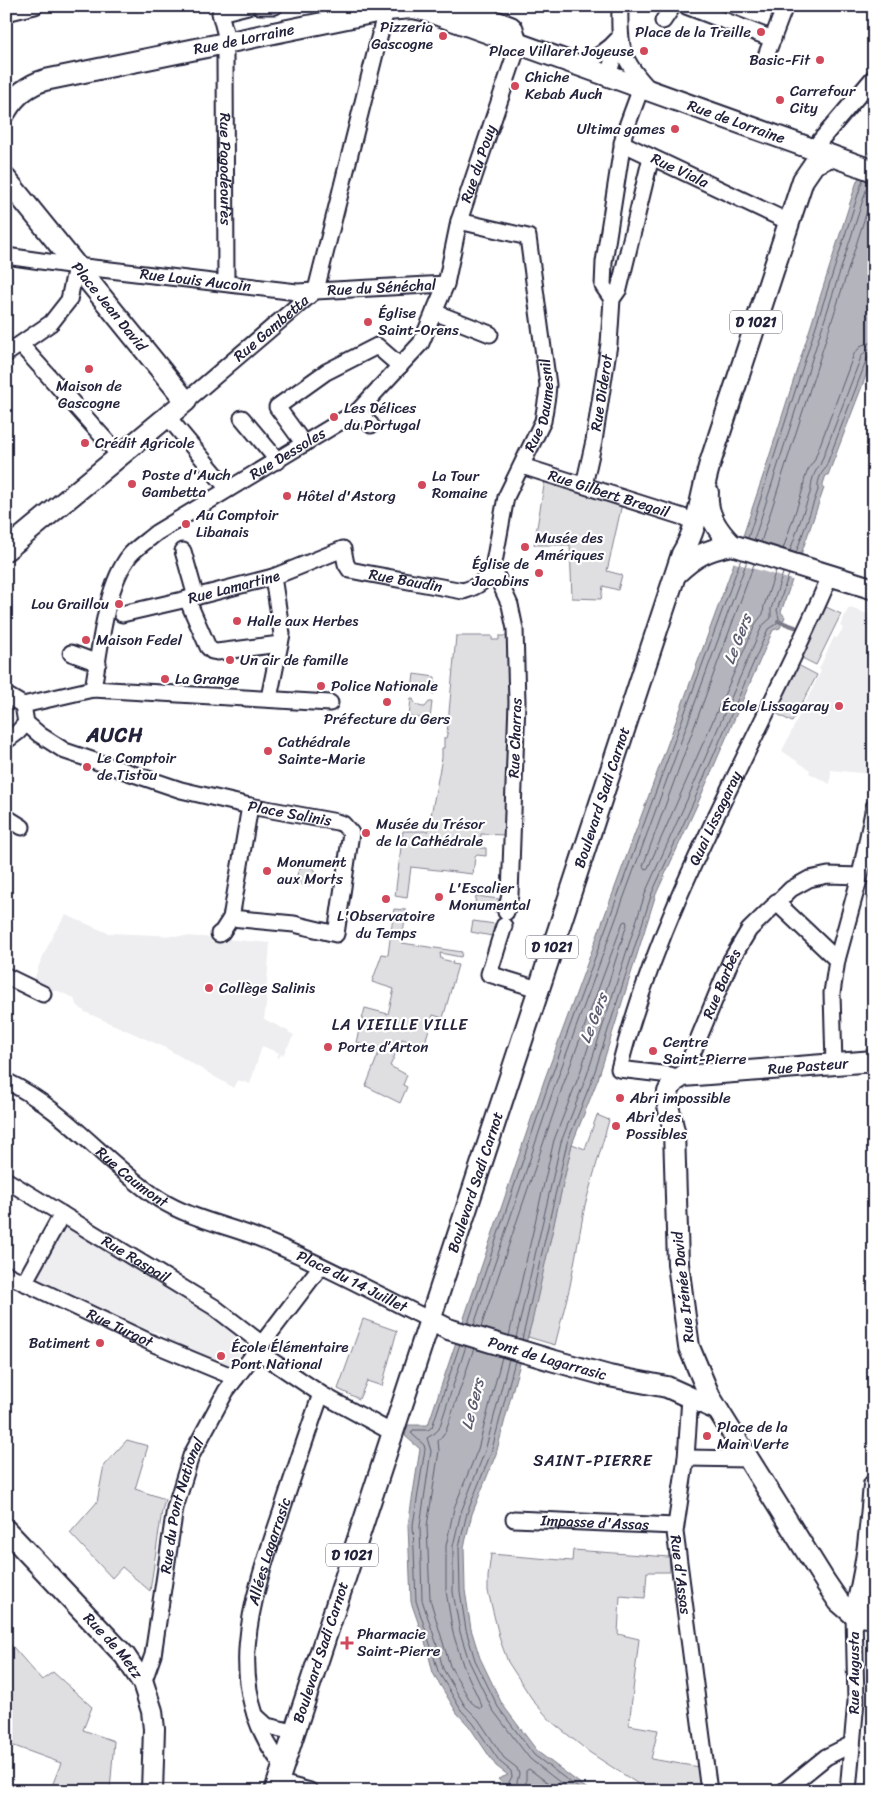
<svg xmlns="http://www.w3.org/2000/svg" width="880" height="1797" font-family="Sriracha,sans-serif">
<rect width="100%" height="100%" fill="#fff"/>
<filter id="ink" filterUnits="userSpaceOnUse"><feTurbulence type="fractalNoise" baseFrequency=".02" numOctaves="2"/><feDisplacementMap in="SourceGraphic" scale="10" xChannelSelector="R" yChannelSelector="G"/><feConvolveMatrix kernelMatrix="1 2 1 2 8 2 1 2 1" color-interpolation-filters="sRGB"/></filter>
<g filter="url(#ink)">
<!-- built -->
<path fill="#eeeef1" d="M850,608L874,616V752L870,774L831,770L830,784L809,773L810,770L782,751L821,671L819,669L834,637L837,638L843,628L840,626L848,609Z
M66,915L108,933L202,937L270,943L266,996L267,998L264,1019L288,1031V1032L294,1035L283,1055L281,1054L279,1058L277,1057L279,1053L262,1046L250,1084L238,1080L234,1088L164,1047L85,1012L76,1004L74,998L58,991L49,990L33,983L39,965L54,933Z
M64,1223L210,1314L248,1345L229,1368L167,1342L165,1336L154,1331L149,1334L33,1281Z"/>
<!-- green -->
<path fill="#dfdfe2" stroke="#80808e" d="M545,480L622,504L607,571L622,575L618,590L603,586L601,599L572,598L570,545H534Z
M822,605L841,614L816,665L798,656Z
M456,636H492V640H499V636H511L513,702L505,835L481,834L480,848H486V856L477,855L475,857L473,874L411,867L407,898L395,896L403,831H428L442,758V748H444V738H446L447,734Z
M794,663L817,675L792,722L770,710Z
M414,674L435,677L434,694L431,693L427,688L420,686L415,690H412Z
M411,699H413C415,705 419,707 425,707L429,702H432L430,719L409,717Z
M297 876a10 10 0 1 1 20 0a10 10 0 1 1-20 0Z
M476,896L499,899L497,912L474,909Z
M394,909L406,910L402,943L462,952L461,957L440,953L441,959L453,962L452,964L458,965L443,1018L433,1015L424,1046L402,1039L390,1066L407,1075L403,1085L407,1087L400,1103L366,1086L379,1052L356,1042L365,1008L388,1014L394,989L372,982L382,954L388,955Z
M473,921L495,924L492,936L471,932Z
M597,1115L609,1120L585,1205L570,1286L555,1345L528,1337L572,1144L585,1149Z
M363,1319L397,1331L382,1386L367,1381L359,1399L338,1389Z
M127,1440L148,1446L135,1489L165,1499L162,1511L150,1591L122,1567L112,1578L70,1533L97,1502L104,1465Z
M573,1550L669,1557L670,1572H647L645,1598L620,1596L618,1634L639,1639L629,1725L658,1730L651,1759L699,1767L703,1791H649L589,1752L552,1722L534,1702L508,1662L500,1640L488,1591V1577L491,1554L572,1561Z
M6,1639L42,1680L53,1672L92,1707L83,1730L114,1741L110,1791H50L61,1763L6,1743Z"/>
<!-- water -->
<path fill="#b4b4bc" stroke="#7a7a88" d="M874,142V355L828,475H826L822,487L824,488L781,612L785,617L780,628L773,630L697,805L656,894L598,1079L572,1144L532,1322L515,1381L496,1454L472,1514L464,1547L465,1590L471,1629L480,1658L502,1704L538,1752L590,1791H509L498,1779L508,1775L496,1766L469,1726L457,1713L433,1673L427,1648L411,1602L408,1525L420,1449L405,1436L408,1425H428L544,1081L733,566L765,470L856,184Z"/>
<!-- pier -->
<path fill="#fff" d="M740,537L803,557L795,581L732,562Z"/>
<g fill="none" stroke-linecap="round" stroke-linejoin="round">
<!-- shore -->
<path stroke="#5c5c6f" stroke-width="1" d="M748,538L863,179
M754,540L869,181
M761,542L874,189
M783,549L803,489C804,479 807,469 814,461L854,354L862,345L874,342
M790,551L811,490C811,481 814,472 820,465L861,357L866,351L874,349
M796,553L818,490C817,483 820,474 825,469L867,359L870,356H874
M754,564L643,866L645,869L648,868L756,623L763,614L764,606L776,570
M468,1323L549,1083L741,559
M474,1325L555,1085L747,561
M481,1327L562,1088L623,922L626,921L627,924L580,1073L554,1140L509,1336
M516,1338L561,1142L587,1075L646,891L687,800L762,626L771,618V609L783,573
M522,1340L567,1143L593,1077L652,893L693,803L768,629L776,624L778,621L779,618L777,610L789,574
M460,1344L432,1427L428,1430H413L411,1433L424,1445L425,1449L413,1525L416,1601L431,1647L438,1671L461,1710L473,1723L500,1762L511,1771L512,1777L509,1782L512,1791
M466,1346L439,1429L435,1433L427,1438L431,1451L420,1526L422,1600L437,1645L443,1669L465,1706L478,1719L504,1758L517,1768L519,1774L517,1782L519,1791
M474,1348L446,1431L438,1441L439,1451L427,1526L430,1599L450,1666L471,1702L480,1709L482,1706L463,1665L453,1633L446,1591V1546L454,1508L478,1449L502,1357
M509,1359L485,1451L461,1512L453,1546V1592L460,1632L469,1661L492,1709L530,1759L571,1791
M515,1361L491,1453L467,1513L459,1547L460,1591L466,1630L475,1660L498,1707L534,1755L582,1791
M526,1791V1771L529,1769L559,1791"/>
<!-- stream -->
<path stroke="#7a7a88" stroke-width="4" d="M778,621L795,627
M870,898L874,902"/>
<!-- minor casing -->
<g stroke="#22223b" stroke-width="19">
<g id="minor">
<path d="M259,6H275"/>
<path d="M620,6C619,47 621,60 650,90"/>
<path d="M686,6L773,39"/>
<path d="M6,13L35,6"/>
<path d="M663,21L673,6"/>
<path d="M225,32L220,13L248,6"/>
<path id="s1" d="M225,54L226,283"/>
<path d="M766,56L785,6"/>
<path d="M579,65C595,59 608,51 619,38"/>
<path d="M608,76L619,39"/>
<path id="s2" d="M622,143L789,222"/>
<path d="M813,149L874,77"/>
<path id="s3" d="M6,256L76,266L297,292L446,284"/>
<path d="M612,299L603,286L604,262L624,134L641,88"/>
<path d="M434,312L490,334"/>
<path d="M21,345L119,455"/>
<path d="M6,354L51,323L69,300L76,266"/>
<path id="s4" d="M186,401L316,290L386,10"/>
<path d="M358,411L371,425"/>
<path d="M167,416L228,489"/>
<path d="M242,418L278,461"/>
<path d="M304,444L277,407L326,372L377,346L400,366"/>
<path id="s5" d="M522,466L683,517L689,520L695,525"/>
<path id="s6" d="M584,485L594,441L609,344L612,299L619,289L651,157"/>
<path d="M183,551L196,597"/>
<path d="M493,568L510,605L515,629L517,702L510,895L506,912"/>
<path d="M187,599L208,647L212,651L217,652L280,644"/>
<path id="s7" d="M122,614L187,599L273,577L343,549L346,564L350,570L365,573L463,591C477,587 486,581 493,568L506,497L543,421L547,396L548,385L528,237L459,221"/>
<path d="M71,653L98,663"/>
<path id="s8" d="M93,689C100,650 105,586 130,555C137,547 148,540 156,533L358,411L421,343L446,284L459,221L519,43L515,28L512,25L462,6"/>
<path d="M6,695L23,705"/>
<path d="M269,698L282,634L273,577"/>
<path id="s9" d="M23,705L26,723L40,735L65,751L181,790L250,806L337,822L343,824L351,833L336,934L294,924L231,918"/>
<path d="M23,705L93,689L330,703"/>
<path d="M6,741L18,732L26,723"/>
<path d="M6,817L22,827"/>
<path d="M776,902L837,960"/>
<path d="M504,926L489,974L538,989"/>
<path d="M219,934L222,932L231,918L250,806"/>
<path d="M6,976L43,994"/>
<path d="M834,1064L832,993L837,960L860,876L874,807"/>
<path id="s10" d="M683,1076L731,960L749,930L791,889L809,879L828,875L860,876"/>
<path id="s11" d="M678,1078L670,1075L619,1069C663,894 760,740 830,576"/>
<path id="s12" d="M6,1081C65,1109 105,1163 159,1199C187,1217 221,1224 251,1235C313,1259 371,1291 430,1320"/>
<path id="s13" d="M6,1180L214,1307L262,1344"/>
<path id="s14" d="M6,1274L154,1344L236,1378"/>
<path d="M24,1283L62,1214"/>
<path d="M257,1351L321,1394L393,1433"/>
<path id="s15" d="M690,1397L686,1458L675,1532L709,1791"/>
<path d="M686,1458L748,1459"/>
<path id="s16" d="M514,1519L675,1526"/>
<path id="s17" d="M143,1683L153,1655L175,1508L191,1456L226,1391L321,1266"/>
<path d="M255,1715L267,1726L294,1732"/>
<path id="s18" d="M283,1766C220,1687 252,1598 281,1513C294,1473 307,1434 321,1394"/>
<path d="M277,1782L310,1791"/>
<path d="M784,1791L826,1757L852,1744"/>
<path d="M848,1791L856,1701L854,1615"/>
</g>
</g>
<!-- major casing -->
<g stroke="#22223b" stroke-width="24">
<g id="major">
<path id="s19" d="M6,111C15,96 28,85 45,80L386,10L413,8L427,11L874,171"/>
<path id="s20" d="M6,179L186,401L6,550"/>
<path d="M708,492C706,514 717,530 732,545"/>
<path d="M676,574C695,556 706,550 732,545L874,589"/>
<path id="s21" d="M430,1320L448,1329L551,1360L609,1376L667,1387L718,1410"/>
<path id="s22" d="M6,1530L125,1656L143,1683L152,1711L154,1729L152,1791"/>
<path id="s23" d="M854,1615L839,1602L826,1583L718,1410L710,1397L689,1347L678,1264L674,1131L667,1101L668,1092L671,1086L675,1081L683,1076L874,1061"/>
<path d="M854,1615C867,1572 870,1529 874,1485"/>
<path d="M854,1615L874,1618"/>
<path id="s24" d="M275,1791L682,554C700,524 701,489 712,457C742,364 773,272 803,180L814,164L831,156"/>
</g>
</g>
<!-- minor -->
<use href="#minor" stroke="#fff" stroke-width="15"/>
<!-- major -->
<use href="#major" stroke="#fff" stroke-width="20"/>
</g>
</g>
<!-- markers -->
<g fill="#d1495b" stroke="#fff" stroke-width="2">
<circle cx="761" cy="32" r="5"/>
<circle cx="443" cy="36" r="5"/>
<circle cx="644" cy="51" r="5"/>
<circle cx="820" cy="60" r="5"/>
<circle cx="515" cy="86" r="5"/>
<circle cx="780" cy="100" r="5"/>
<circle cx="675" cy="129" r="5"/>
<circle cx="368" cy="322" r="5"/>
<circle cx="89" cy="369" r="5"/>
<circle cx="334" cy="417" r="5"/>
<circle cx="85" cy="443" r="5"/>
<circle cx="132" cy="484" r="5"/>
<circle cx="422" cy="485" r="5"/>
<circle cx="287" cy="496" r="5"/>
<circle cx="186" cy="524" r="5"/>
<circle cx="525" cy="547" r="5"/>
<circle cx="539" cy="573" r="5"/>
<circle cx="119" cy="604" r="5"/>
<circle cx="237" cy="621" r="5"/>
<circle cx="86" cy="640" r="5"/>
<circle cx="230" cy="660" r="5"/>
<circle cx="165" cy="679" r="5"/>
<circle cx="321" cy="686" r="5"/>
<circle cx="387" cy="702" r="5"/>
<circle cx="839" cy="706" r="5"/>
<circle cx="268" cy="751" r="5"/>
<circle cx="87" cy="767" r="5"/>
<circle cx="366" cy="833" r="5"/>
<circle cx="267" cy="871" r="5"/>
<circle cx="439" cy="897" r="5"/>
<circle cx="386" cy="899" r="5"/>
<circle cx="209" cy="988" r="5"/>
<circle cx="328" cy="1047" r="5"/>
<circle cx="653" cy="1051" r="5"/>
<circle cx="620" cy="1098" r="5"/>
<circle cx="616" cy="1126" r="5"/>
<circle cx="100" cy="1343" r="5"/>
<circle cx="221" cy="1356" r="5"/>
<circle cx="707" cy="1436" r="5"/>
<path d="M344.5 1635.5h5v5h5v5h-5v5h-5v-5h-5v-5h5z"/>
</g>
<g text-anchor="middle" stroke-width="4.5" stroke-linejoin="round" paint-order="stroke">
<!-- shield labels -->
<g fill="#fff" stroke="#646476" stroke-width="1">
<rect x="730" y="310.5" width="52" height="23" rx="4"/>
<rect x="526" y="935.5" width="52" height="23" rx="4"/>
<rect x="326" y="1543.5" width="52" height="23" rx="4"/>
</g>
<g font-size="14" font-weight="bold" fill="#22223b">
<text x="756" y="327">D 1021</text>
<text x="552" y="952">D 1021</text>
<text x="352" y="1560">D 1021</text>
</g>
<!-- poi labels -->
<g font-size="15" fill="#22223b" stroke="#fff" text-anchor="start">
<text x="433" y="32" text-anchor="end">Pizzeria<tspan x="433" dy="17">Gascogne</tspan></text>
<text x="751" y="37" text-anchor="end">Place de la Treille</text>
<text x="634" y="56" text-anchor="end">Place Villaret Joyeuse</text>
<text x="810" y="65" text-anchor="end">Basic-Fit</text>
<text x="525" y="82">Chiche<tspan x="525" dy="17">Kebab Auch</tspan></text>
<text x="790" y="96">Carrefour<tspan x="790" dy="17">City</tspan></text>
<text x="665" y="134" text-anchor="end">Ultima games</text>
<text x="378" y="318">Église<tspan x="378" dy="17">Saint-Orens</tspan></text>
<text x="89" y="391" text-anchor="middle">Maison de<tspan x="89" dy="17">Gascogne</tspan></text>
<text x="344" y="413">Les Délices<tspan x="344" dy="17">du Portugal</tspan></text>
<text x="95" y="448">Crédit Agricole</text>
<text x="142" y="480">Poste d'Auch<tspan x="142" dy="17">Gambetta</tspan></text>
<text x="432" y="481">La Tour<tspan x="432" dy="17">Romaine</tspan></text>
<text x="297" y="501">Hôtel d'Astorg</text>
<text x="196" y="520">Au Comptoir<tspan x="196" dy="17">Libanais</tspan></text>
<text x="535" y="543">Musée des<tspan x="535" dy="17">Amériques</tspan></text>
<text x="529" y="569" text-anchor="end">Église de<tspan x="529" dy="17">Jacobins</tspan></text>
<text x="109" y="609" text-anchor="end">Lou Graillou</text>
<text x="247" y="626">Halle aux Herbes</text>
<text x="96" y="645">Maison Fedel</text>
<text x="240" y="665">Un air de famille</text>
<text x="175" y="684">La Grange</text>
<text x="331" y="691">Police Nationale</text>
<text x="829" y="711" text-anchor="end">École Lissagaray</text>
<text x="387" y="724" text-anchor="middle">Préfecture du Gers</text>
<text x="278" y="747">Cathédrale<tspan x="278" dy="17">Sainte-Marie</tspan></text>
<text x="97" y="763">Le Comptoir<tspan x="97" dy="17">de Tistou</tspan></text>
<text x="376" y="829">Musée du Trésor<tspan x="376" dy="17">de la Cathédrale</tspan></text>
<text x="277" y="867">Monument<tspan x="277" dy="17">aux Morts</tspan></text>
<text x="449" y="893">L'Escalier<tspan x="449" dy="17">Monumental</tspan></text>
<text x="386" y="921" text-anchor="middle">L'Observatoire<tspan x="386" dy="17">du Temps</tspan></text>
<text x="219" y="993">Collège Salinis</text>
<text x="663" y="1047">Centre<tspan x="663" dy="17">Saint-Pierre</tspan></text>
<text x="338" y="1052">Porte d’Arton</text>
<text x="630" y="1103">Abri impossible</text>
<text x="626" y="1122">Abri des<tspan x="626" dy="17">Possibles</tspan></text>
<text x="90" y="1348" text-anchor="end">Batiment</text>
<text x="231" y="1352">École Élémentaire<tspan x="231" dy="17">Pont National</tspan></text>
<text x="717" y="1432">Place de la<tspan x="717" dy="17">Main Verte</tspan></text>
<text x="357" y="1639">Pharmacie<tspan x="357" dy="17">Saint-Pierre</tspan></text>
</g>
<!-- street labels -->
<g font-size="15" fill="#22223b" stroke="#fff">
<text dy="5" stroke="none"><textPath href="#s19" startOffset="254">Rue de Lorraine</textPath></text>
<text dy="5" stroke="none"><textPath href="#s19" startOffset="769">Rue de Lorraine</textPath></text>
<text dy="5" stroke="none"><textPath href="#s8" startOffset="692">Rue du Pouy</textPath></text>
<text dy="5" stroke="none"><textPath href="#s1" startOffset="115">Rue Pagodéoutès</textPath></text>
<text dy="5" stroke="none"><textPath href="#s2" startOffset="64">Rue Viala</textPath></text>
<text dy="5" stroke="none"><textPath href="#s3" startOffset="191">Rue Louis Aucoin</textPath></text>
<text dy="5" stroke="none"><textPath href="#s3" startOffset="378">Rue du Sénéchal</textPath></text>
<text dy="5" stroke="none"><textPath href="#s20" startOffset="164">Place Jean David</textPath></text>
<text dy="5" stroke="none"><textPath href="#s4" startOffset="112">Rue Gambetta</textPath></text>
<text dy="5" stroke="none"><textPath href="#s6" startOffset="94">Rue Diderot</textPath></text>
<text dy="5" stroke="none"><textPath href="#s7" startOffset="579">Rue Daumesnil</textPath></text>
<text dy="5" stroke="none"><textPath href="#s8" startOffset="328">Rue Dessoles</textPath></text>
<text dy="5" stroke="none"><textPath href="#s5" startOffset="91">Rue Gilbert Bregail</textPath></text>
<text dy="5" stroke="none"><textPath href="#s7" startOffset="310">Rue Baudin</textPath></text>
<text dy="5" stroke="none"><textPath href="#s7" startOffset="115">Rue Lamartine</textPath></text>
<text transform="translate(515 738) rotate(-88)" y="5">Rue Charras</text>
<text dy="5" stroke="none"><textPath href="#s24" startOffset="1046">Boulevard Sadi Carnot</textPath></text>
<text dy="5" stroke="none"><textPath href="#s11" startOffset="329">Quai Lissagaray</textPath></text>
<text dy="5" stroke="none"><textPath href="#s9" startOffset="300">Place Salinis</textPath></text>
<text dy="5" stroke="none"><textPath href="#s10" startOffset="100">Rue Barbès</textPath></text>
<text dy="5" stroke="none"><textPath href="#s23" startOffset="721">Rue Pasteur</textPath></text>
<text dy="5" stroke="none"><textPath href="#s12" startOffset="159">Rue Caumont</textPath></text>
<text dy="5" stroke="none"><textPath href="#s24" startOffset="641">Boulevard Sadi Carnot</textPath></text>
<text dy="5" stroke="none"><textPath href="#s13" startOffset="152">Rue Raspail</textPath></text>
<text dy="5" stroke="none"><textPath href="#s12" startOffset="404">Place du 14 Juillet</textPath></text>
<text transform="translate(683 1287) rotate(-96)" y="5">Rue Irénée David</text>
<text dy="5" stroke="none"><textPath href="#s14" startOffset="126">Rue Turgot</textPath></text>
<text dy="5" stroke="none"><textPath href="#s21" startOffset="124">Pont de Lagarrasic</textPath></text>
<text dy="5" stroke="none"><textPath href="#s17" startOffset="182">Rue du Pont National</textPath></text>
<text dy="5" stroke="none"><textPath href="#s16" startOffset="81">Impasse d'Assas</textPath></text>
<text dy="5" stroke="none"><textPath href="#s18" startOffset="226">Allées Lagarrasic</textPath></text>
<text dy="5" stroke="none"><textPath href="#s15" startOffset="179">Rue d'Assas</textPath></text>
<text dy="5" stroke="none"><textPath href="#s22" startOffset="158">Rue de Metz</textPath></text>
<text dy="5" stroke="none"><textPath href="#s24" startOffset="146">Boulevard Sadi Carnot</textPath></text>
<text transform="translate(854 1673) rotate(-90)" y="5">Rue Augusta</text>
</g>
<!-- water labels -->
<g font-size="16" font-style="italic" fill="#5c5c6f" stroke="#fff">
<text transform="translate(737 639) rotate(-69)" y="6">Le Gers</text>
<text transform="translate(593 1018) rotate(-69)" y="6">Le Gers</text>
<text transform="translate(472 1404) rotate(-76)" y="6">Le Gers</text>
</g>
<!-- neighbourhood labels -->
<g font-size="16" letter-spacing="1" fill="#22223b" stroke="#fff">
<text x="400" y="1030">LA VIEILLE VILLE</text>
<text x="593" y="1466">SAINT-PIERRE</text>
</g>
<!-- district labels -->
<g font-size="20" font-weight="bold" letter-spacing="1" fill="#22223b" stroke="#fff">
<text x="115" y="742">AUCH</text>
</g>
</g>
<!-- margin -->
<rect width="880" height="1797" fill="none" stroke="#fff" stroke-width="25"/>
<rect x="12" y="12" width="855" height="1772" fill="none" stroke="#22223b" stroke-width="2" filter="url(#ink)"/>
</svg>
